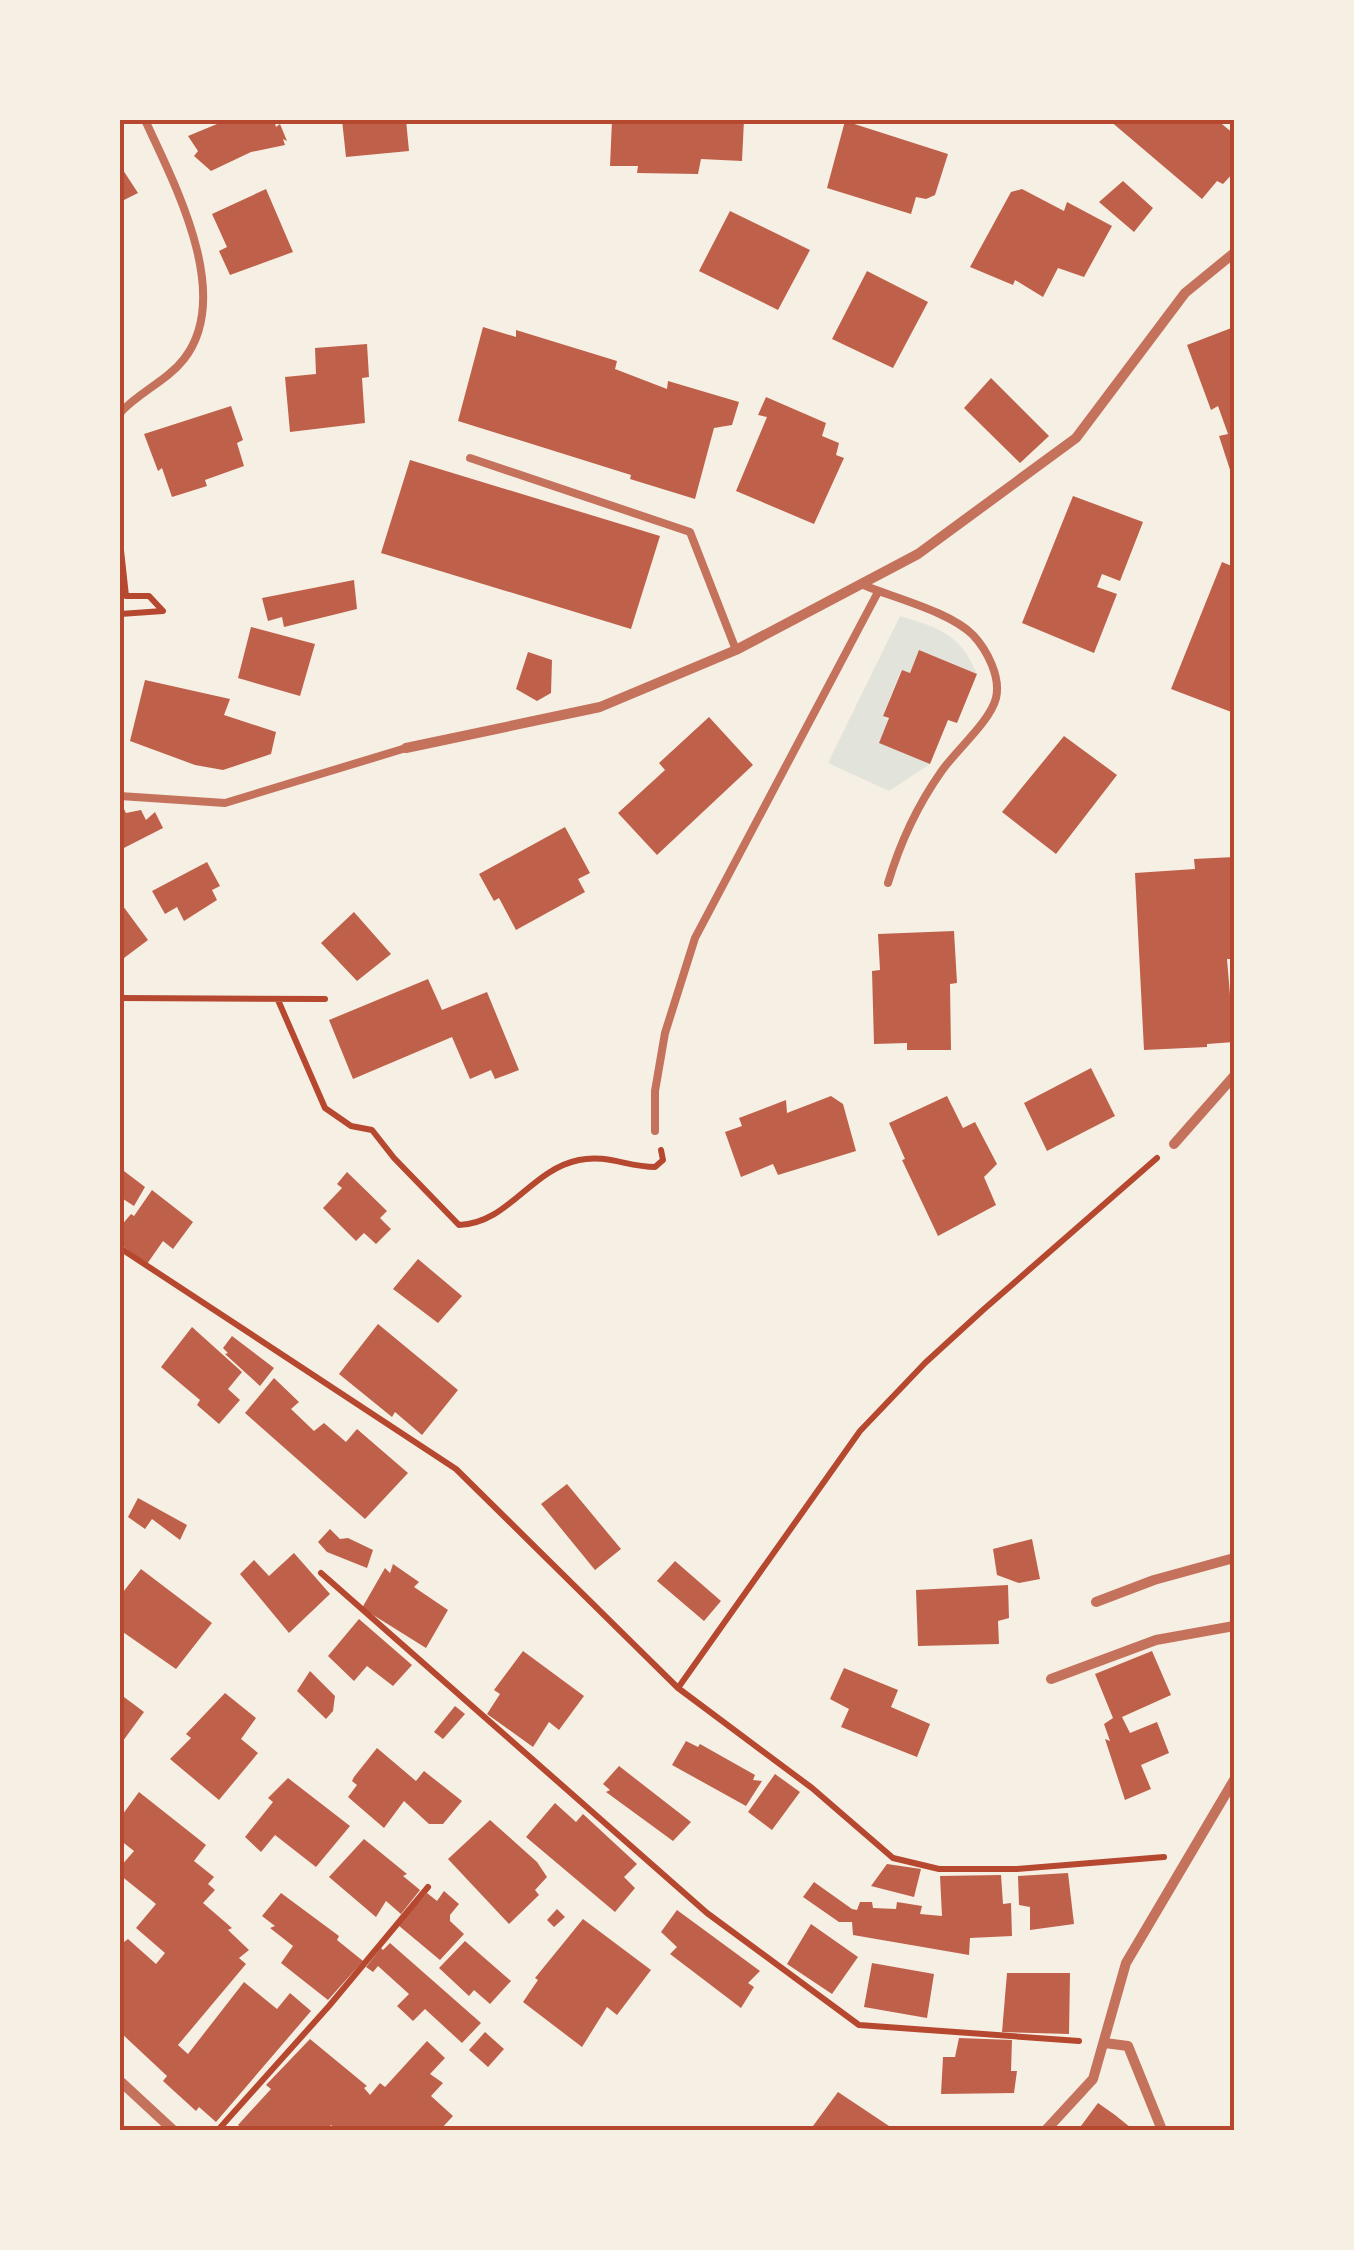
<svg xmlns="http://www.w3.org/2000/svg" width="1354" height="2250" font-family="Mulish,sans-serif">
<rect width="100%" height="100%" fill="#f6efe4"/>
<!-- green -->
<path fill="#e2e4dc" d="M900,616C940,628 960,634 977,674L919,650L910,673L901,670L883,715L930,764L889,791L828,763Z"/>
<!-- building -->
<path fill="#bf614a" d="M216,120H274L276,127L280,124L287,141L283,139L285,145L251,152L211,171L194,156L198,151L188,136L217,124Z
M342,120H406L409,151L346,157Z
M612,120H744L742,161L701,159L698,174L637,173L638,166H610Z
M1109,120H1217L1234,134V172L1223,184L1217,181L1202,199Z
M845,121L948,154L935,195L926,199L916,197L911,214L827,188Z
M123,170L138,193L120,202V171Z
M1123,181L1153,208L1134,232L1099,202Z
M266,189L293,252L230,275L219,251L227,247L212,214Z
M1022,189L1064,211L1067,202L1112,226L1084,277L1058,268L1043,297L1015,280L1013,285L970,267L1011,192Z
M730,211L810,250L778,310L699,271Z
M867,271L928,302L893,368L832,339Z
M483,327L516,337V330L617,361L615,369L667,389L668,381L739,402L732,425L714,428L695,499L630,479L631,475L458,421Z
M1234,327V479H1233L1219,436L1228,434L1218,406L1211,410L1187,345Z
M367,344L369,377L362,378L365,423L290,432L285,377L316,374L315,348Z
M991,378L1049,436L1020,463L964,408Z
M766,397L826,423L822,436L839,443L836,455L844,458L814,524L736,491L767,417L758,415Z
M231,406L243,440L237,443L244,466L205,480L207,486L172,497L162,468L158,471L144,434Z
M410,460L660,536L631,629L381,553Z
M1073,496L1143,522L1120,581L1102,574L1097,587L1117,594L1094,653L1022,623Z
M1222,562L1234,567V713L1171,689Z
M354,580L357,609L284,627L282,617L268,621L262,598Z
M251,627L315,644L300,696L238,678Z
M919,650L977,674L957,723L948,720L930,764L879,743L889,718L883,716L902,670L910,673Z
M528,652L552,660L551,693L537,701L516,689Z
M145,680L230,699L224,715L276,732L271,754L223,770L195,765L130,741Z
M709,717L753,765L657,855L618,813L665,770L659,763Z
M1064,736L1117,775L1056,854L1002,812Z
M120,801L126,813L141,810L146,820L155,812L163,828L120,850Z
M565,827L590,873L578,879L585,892L516,930L499,898L494,901L479,874Z
M1234,857V959H1227L1234,1042L1207,1044V1047L1144,1050L1135,873L1195,869L1194,859Z
M207,862L220,886L212,890L217,900L184,921L177,907L165,914L152,891Z
M120,902L148,940L120,961Z
M354,912L391,954L357,981L321,943Z
M954,931L957,983L950,984L951,1050H907V1043L874,1044L872,971L880,970L878,934Z
M428,979L442,1010L487,992L519,1070L495,1079L491,1070L470,1079L452,1037L353,1079L329,1020Z
M1091,1068L1115,1116L1047,1151L1024,1103Z
M831,1096L843,1104L856,1151L778,1175L773,1164L741,1177L725,1132L742,1126L739,1118L786,1100L787,1113Z
M947,1096L963,1128L975,1122L997,1164L984,1177L996,1205L938,1236L902,1160L905,1159L889,1123Z
M120,1168L145,1187L134,1206L120,1197Z
M347,1172L387,1211L380,1218L391,1229L376,1244L364,1233L356,1241L323,1208L342,1188L337,1184Z
M152,1190L193,1222L173,1249L163,1241L147,1264L120,1244V1227L131,1214L134,1216Z
M418,1259L462,1296L438,1323L393,1289Z
M378,1324L458,1390L422,1435L395,1412L392,1417L339,1374Z
M192,1327L242,1372L228,1389L240,1400L219,1424L197,1405L200,1400L161,1367Z
M232,1336L274,1368L260,1386L225,1354L228,1353L223,1348Z
M274,1378L299,1402L291,1409L314,1431L324,1423L346,1442L357,1429L408,1473L365,1519L245,1413Z
M567,1484L621,1549L595,1570L541,1504Z
M138,1498L187,1525L180,1540L152,1519L145,1529L128,1517Z
M330,1529L340,1539L348,1538L373,1550L367,1568L327,1552L318,1542Z
M1032,1539L1040,1579L1019,1583L997,1575L993,1549Z
M294,1553L330,1594L289,1633L240,1574L254,1560L269,1576Z
M675,1561L721,1601L704,1621L657,1581Z
M393,1564L419,1582L414,1587L448,1610L426,1648L362,1608L385,1568L390,1573Z
M141,1569L212,1623L176,1669L120,1630V1596Z
M1008,1585L1009,1618L998,1621L999,1644L918,1646L916,1590Z
M359,1619L412,1665L393,1686L367,1666L354,1681L328,1656Z
M523,1651L584,1696L559,1730L549,1722L533,1747L487,1714L500,1694L494,1690Z
M1152,1651L1171,1695L1122,1717L1130,1733L1157,1722L1169,1753L1141,1765L1151,1789L1125,1800L1105,1739L1110,1741L1104,1724L1113,1718L1095,1674Z
M844,1668L898,1690L891,1707L930,1724L917,1757L841,1727L849,1709L830,1699Z
M310,1671L335,1696L333,1711L326,1719L297,1691Z
M225,1693L256,1718L241,1739L258,1753L219,1800L170,1759L191,1738L186,1734Z
M120,1694L144,1712L120,1745Z
M455,1706L465,1714L443,1739L434,1732Z
M686,1741L698,1747L700,1744L755,1775L753,1780L762,1781L746,1806L672,1765Z
M377,1748L416,1781L424,1771L462,1801L443,1824H429L404,1801L384,1828L348,1797L357,1785L352,1781L354,1777Z
M619,1766L691,1822L673,1841L606,1792L610,1790L603,1784Z
M775,1774L800,1792L772,1830L748,1812Z
M288,1778L350,1826L316,1867L275,1835L261,1852L245,1837L273,1802L268,1798Z
M139,1792L206,1845L194,1861L214,1877L208,1884L215,1890L203,1903L232,1928L228,1930L249,1950L239,1958L246,1964L178,2045L188,2054L244,1982L277,2009L290,1993L311,2011L216,2122L199,2107L196,2111L163,2081L167,2076L120,2032V1945L128,1939L156,1964L165,1953L136,1928L156,1904L120,1875V1867L134,1851L120,1840V1818Z
M555,1803L576,1822L583,1814L637,1864L624,1877L635,1888L615,1912L526,1837Z
M490,1820L537,1862L547,1877L535,1890L539,1895L509,1924L448,1859Z
M364,1839L407,1874L403,1876L420,1890L401,1914L386,1901L376,1917L329,1877Z
M887,1864L921,1869L914,1897L871,1886Z
M1068,1873L1074,1924L1030,1930V1907L1019,1905L1018,1876Z
M1001,1875L1003,1904L1011,1903L1012,1936L970,1938L969,1955L853,1935L852,1922H839L803,1897L814,1882L852,1909L857,1910L860,1902H872L873,1908L896,1909L897,1902L922,1906L920,1914L942,1916L940,1876Z
M444,1891L459,1904L450,1915V1921L464,1934L440,1960L398,1925L427,1893L437,1901Z
M281,1893L339,1936L337,1940L363,1961L328,2000L281,1963L293,1946L270,1928L275,1926L262,1916Z
M557,1909L565,1917L554,1927L547,1920Z
M677,1910L760,1971L748,1983L754,1987L741,2008L670,1954L677,1947L661,1932Z
M583,1919L651,1970L617,2015L607,2007L582,2047L523,2002L538,1980L535,1978Z
M811,1924L858,1957L832,1994L787,1964Z
M465,1941L511,1981L490,2004L474,1990L469,1996L439,1968Z
M390,1943L481,2023L462,2043L425,2009L413,2021L397,2006L409,1994L378,1966L373,1972L366,1967L381,1948L383,1950Z
M872,1963L934,1974L927,2018L864,2007Z
M1007,1973H1070L1069,2034L1002,2032Z
M485,2032L504,2049L488,2067L469,2050Z
M959,2038L1012,2040L1011,2071H1017L1014,2093L941,2094L943,2057H955Z
M310,2039L367,2086L364,2088L370,2095L380,2083L385,2087L427,2041L445,2058L430,2074L443,2083L431,2096L453,2116L440,2130H336L331,2125L326,2130H244L238,2125L271,2089L266,2085Z
M838,2092L895,2130H810Z
M1098,2103L1115,2115L1130,2127L1127,2130H1078Z"/>
<g fill="none" stroke-linecap="round" stroke-linejoin="round">
<!-- path -->
<path stroke="#b5482f" stroke-width="6" d="M120,541L126,596H149L163,611L120,614V626
M120,998L325,999
M278,1000L325,1108L351,1126L372,1130L394,1158L459,1225C509,1223 530,1170 579,1160C606,1154 628,1167 655,1167L663,1160L661,1150
M120,1248L456,1469L678,1688L812,1788L893,1858L939,1869H1017L1164,1857
M321,1573L707,1913L859,2025L1079,2041
M678,1688L860,1431L925,1363L983,1310L1157,1158
M218,2130L329,2006L428,1887"/>
<!-- service -->
<path stroke="#c5725c" stroke-width="8" d="M120,413C139,392 167,381 184,359C234,295 174,183 145,120
M470,458L690,532L736,650
M861,584C893,598 949,611 973,635C987,650 1001,677 996,698C990,722 955,751 941,772C917,806 900,843 888,883
M120,796L225,803L406,748
M655,1131V1091L665,1033L695,938L878,592"/>
<!-- minor -->
<path stroke="#c5725c" stroke-width="10" d="M406,748L600,707L736,650L918,554L1076,438L1185,293L1234,253
M1174,1144L1234,1076
M1096,1602L1154,1580L1234,1558
M1051,1679L1156,1640L1234,1626
M1105,2043L1128,2046L1162,2130
M120,2081L173,2130
M1046,2130L1093,2079L1126,1963L1234,1780"/>
</g>
<!-- border -->
<rect width="1354" height="2250" fill="none" stroke="#f6efe4" stroke-width="245"/>
<rect x="122" y="122" width="1110" height="2006" fill="none" stroke="#b5482f" stroke-width="4"/>
</svg>
